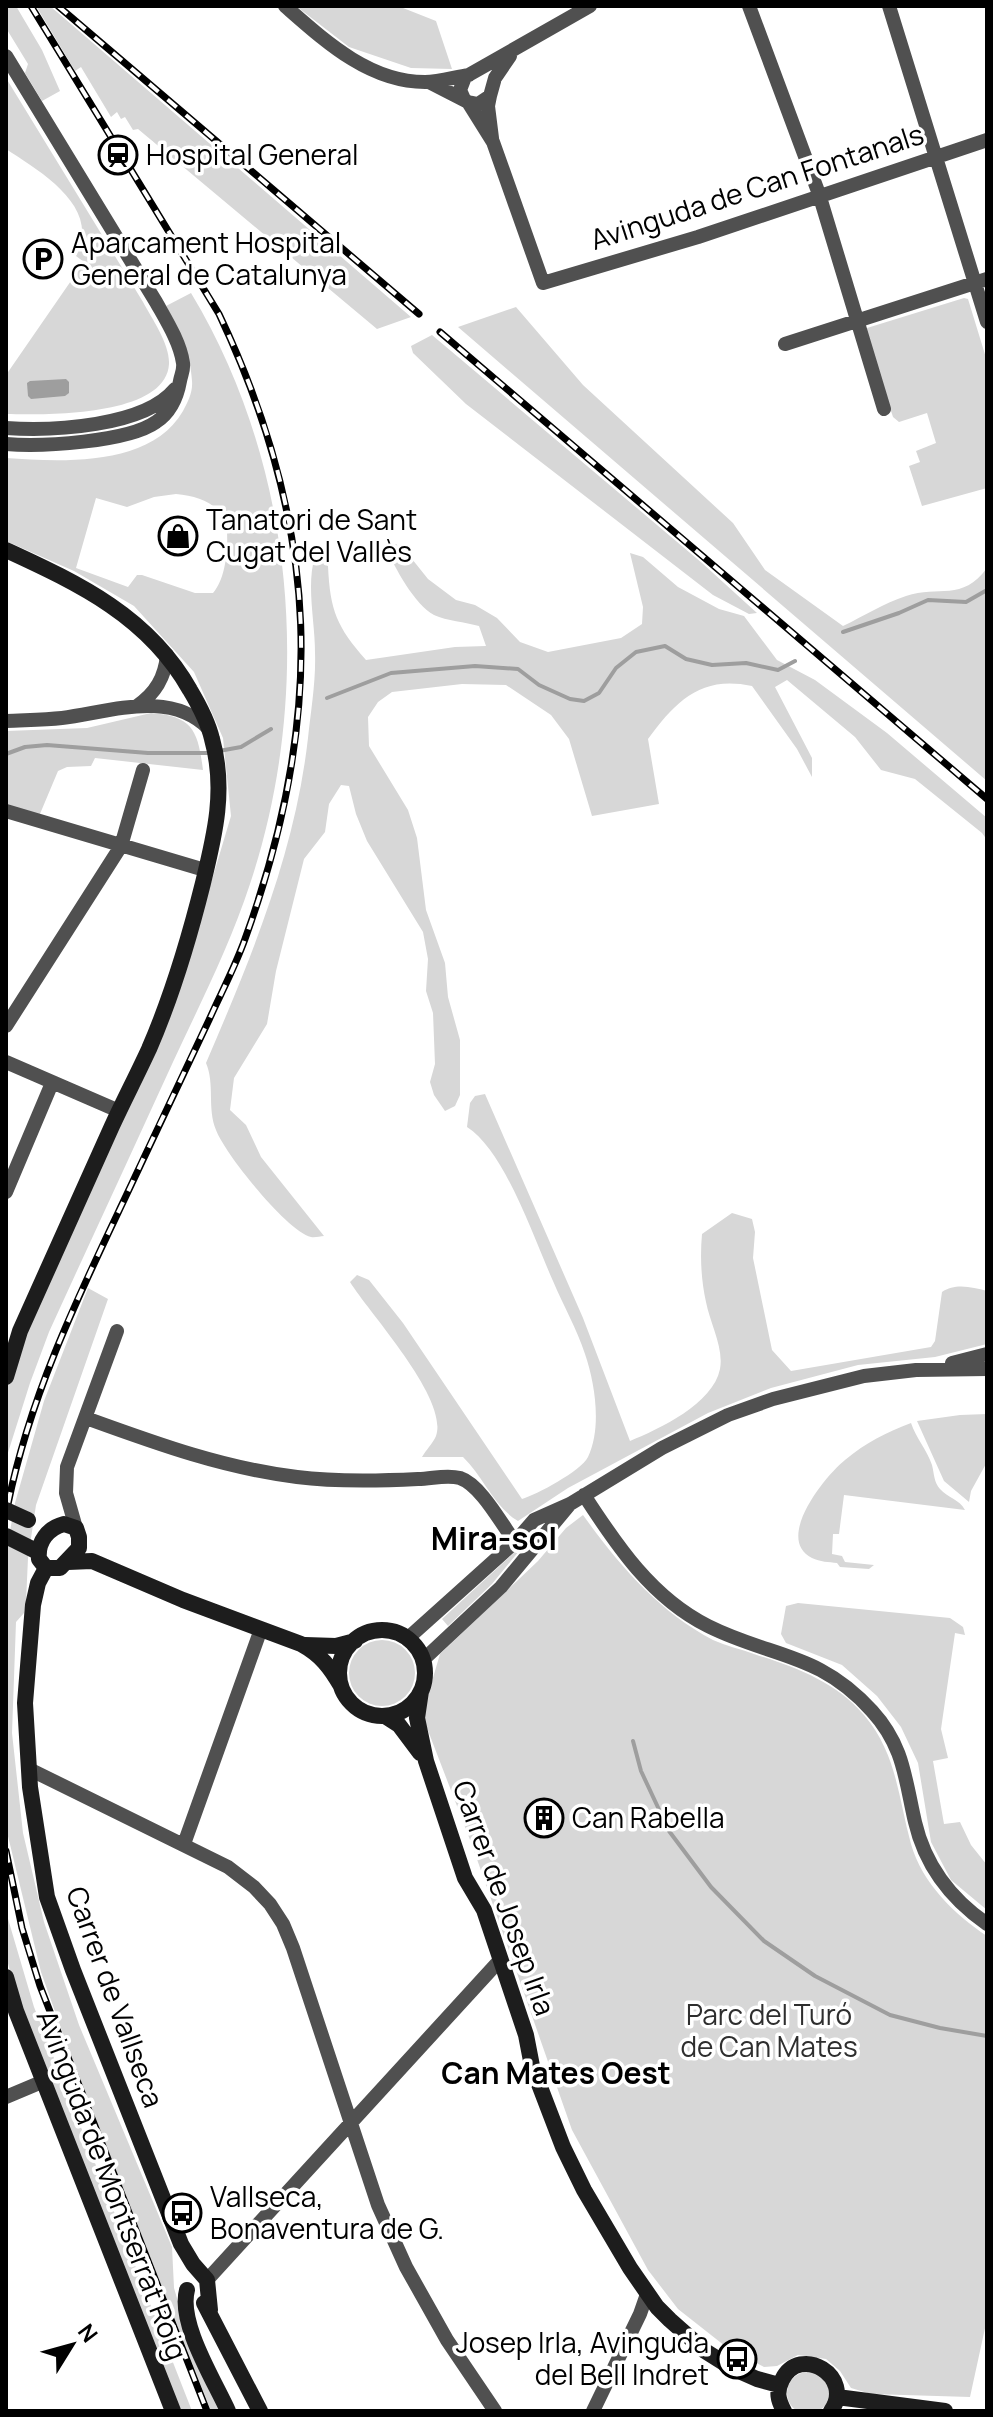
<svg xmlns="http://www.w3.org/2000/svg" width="993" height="2417" font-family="Manrope,sans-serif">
<rect width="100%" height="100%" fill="#fff"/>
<!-- green -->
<path fill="#d7d7d7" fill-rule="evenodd" d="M6,6H16L42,50L60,91L42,101L25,73L28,64L6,28Z
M36,6H50L411,317L377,329L138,129L133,130L125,117L121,119L117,112L111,117L81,67L75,71Z
M296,6H398L436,21L452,69L411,68L349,47Z
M6,78L143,302C152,319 170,344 169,364C166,417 45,415 6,414V375L84,262L76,256C102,207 41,172 6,149Z
M191,293C296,467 314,692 250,884C230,945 200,1004 173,1062C132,1152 90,1242 49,1332L30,1383L6,1459V1391L11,1370L54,1264L179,990L231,816L223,738L194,672L134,606L74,571L6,541V458C62,462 151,467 183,411C188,402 193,392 192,381C191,354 178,330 166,306ZM176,494C198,496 215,502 226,521C229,542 227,577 213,593H195L142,575H137L128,587L76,568L96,498L127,507L154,497Z
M964,298L968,299L987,361V488L922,506L909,466L920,462L916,451L936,443L927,413L899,422L893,417L865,332L867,328Z
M516,307L583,385L733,523L765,570L843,626C864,616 884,603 906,596C939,585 962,602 987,568V781L458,327Z
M432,335L702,563L757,613L749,614L713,595L466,404L413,353L411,346Z
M396,544L408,554L428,579L456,600L475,605L497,618L520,642L548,652L621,638L642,624L643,607L630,553L643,557L678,587L719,609L744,616L777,660L815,680L887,733L987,818V840L982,833L915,779L881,770L855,737L787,680L775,687L812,758V777L797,749L752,686C701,675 676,701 648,739L659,804L592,816L569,739L551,715L506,685L462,684L392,692L378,702L368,717L369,746L408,810L417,838L426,910L445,963L448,997L460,1040V1095L455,1106L445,1111L434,1095L430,1082L435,1064L433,1013L426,991L428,959L423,932L367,841L356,814L349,786L341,785L329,804L325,832L304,859L276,971L267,1024L234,1078L230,1110L246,1125L261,1157L324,1236C320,1236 315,1238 311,1237C287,1231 225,1154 216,1130C207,1108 215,1084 206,1063C251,958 295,853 308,738C311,710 316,681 315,653C315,621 306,585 315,556L328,566C330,611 337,627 366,660L455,647L486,646L479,626C465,622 447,621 434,615C415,605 394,567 386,547Z
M151,713C193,716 198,731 203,770L95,758L91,766L67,767L58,771L37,821L6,811V731L87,728Z
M485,1094L583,1318L630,1441C659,1429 713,1404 720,1369C724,1348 710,1323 706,1302C701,1279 700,1257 702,1234L732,1213L752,1219L755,1232L753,1258L772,1350L791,1371L931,1347L935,1341L942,1292C955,1283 972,1287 987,1291V1344L935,1357L858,1365L771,1388L708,1413L568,1488L518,1521C494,1507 483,1476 463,1457H422C426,1450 433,1443 436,1436C449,1399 370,1314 350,1282L357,1275L369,1280L403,1323L522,1499C536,1495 581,1471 588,1457C602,1428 595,1383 585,1354C577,1329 563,1305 553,1281C534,1239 505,1151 467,1127L470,1103L475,1096Z
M88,1288L108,1299L36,1505L28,1558L26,1602L24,1613L16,1622L12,1733L23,1833L44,1922L79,2025L172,2247L174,2288L179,2305L221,2411H211L69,2051L41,1972L6,1828V1554L15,1503L44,1401Z
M987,1414V1462L971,1491L969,1502L944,1481L917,1421L960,1415Z
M911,1423C916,1438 927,1450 932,1465C934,1473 934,1483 940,1489C948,1498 959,1499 965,1510L844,1495L839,1534H833L832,1554L842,1556L845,1562L874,1565L869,1569L840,1567L837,1563C829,1562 820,1562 812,1558C774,1539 825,1476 845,1460C865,1443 887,1432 911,1423Z
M583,1515C619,1565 658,1611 713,1640C726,1646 741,1649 754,1654C794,1667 835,1681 864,1715C897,1754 898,1797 911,1844C922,1883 955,1915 987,1936V2319L970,2397L871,2394L851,2388L840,2371L826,2359L798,2355L777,2366L764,2367L725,2346L678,2309L648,2270L572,2130L472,1845L422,1715L440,1654L538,1561L566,1528Z
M529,1539L492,1584L448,1626L442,1619Z
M798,1603L950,1618L963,1627L965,1635L955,1633L941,1729L948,1758L933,1761L944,1824L960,1822L971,1845L987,1865V1910L951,1880L931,1842L918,1763L901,1727L877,1696L842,1665L786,1643L781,1634L786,1606Z
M349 1673a33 33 0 1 1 66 0a33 33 0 1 1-66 0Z
M6,1912L34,2007L192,2411H179L14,1986L6,1956Z
M787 2393a21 21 0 1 1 42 0a21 21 0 1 1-42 0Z"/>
<!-- water -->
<path fill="#9e9e9e" d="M66,379L69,382V393L65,396L31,399L28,396L27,383L30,381Z"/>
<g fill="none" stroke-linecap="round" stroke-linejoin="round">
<!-- stream -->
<path stroke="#9e9e9e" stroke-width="4" d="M843,632L899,613L928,600L966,602L987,590
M327,698L391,673L475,666L518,669L539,685L570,699L584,701L599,693L616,668L636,652L665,646L686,659L712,665L746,663L778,670L795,661
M219,751L241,747L271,729
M6,754L25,747L47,745L148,753H211
M633,1741L641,1771L669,1831L711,1887L764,1941L815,1976L890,2015L940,2028L987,2036"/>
<!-- street -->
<path stroke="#505050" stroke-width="14" d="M285,6C325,41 369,82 425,82C439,82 455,77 469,75
M749,6L819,194L884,409
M889,6L987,322
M6,56L156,302C166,320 180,342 183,363C184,370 181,375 180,381C177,398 171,412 156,422C128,442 41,447 6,444
M429,82L468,102L478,104L490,96L495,78L510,56
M490,96L488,106L492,138
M464,99L460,90L465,77L590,6
M468,102L493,142L543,283L698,237L987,140
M785,344L987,279
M6,428C52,431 144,427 175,389
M137,706C156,693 165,677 167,655
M6,721C24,720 43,720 62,718C110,712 170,689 209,729
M6,811L198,868
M6,1026L121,846L143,770
M6,1062L119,1111
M6,1192L52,1083
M952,1363L987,1354
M86,1418C155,1443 223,1468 297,1477C336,1482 378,1481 418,1479C432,1479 446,1474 460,1478C481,1485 502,1525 515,1542
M584,1495C617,1546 652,1598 708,1626C772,1658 819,1652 872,1711C904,1746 905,1779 915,1822C925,1865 951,1899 987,1924
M76,1528L66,1493L67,1467L117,1331
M407,1639L515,1542L534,1520L570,1504L662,1448L728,1415L773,1399L864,1376L916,1370L987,1369
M423,1660L501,1587L570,1504
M29,1769L228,1867L254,1887L270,1904L283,1924L293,1948L378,2205L406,2267L447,2340L495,2411
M184,1844L261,1629
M6,2097L44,2081
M207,2280L500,1960
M593,2411L640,2314L647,2294"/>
<!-- secondary -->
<path stroke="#1d1d1d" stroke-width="16" d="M6,550C80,584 149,617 190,690C199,705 208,722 212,739C226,789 215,834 203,883C189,939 172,996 149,1049C137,1075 124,1100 112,1126C82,1194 51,1262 20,1331L6,1377
M64,1524L76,1528L79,1537V1548L60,1568H46L39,1559C37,1542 48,1528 64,1524Z
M6,1536L38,1552
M68,1562L92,1561L183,1600L301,1644C321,1655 330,1667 341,1686
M46,1568L38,1583L33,1605L25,1703L30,1787L47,1897L73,1970L181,2244L193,2264L207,2280L210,2310
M339 1673a43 43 0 1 1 86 0a43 43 0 1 1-86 0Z
M305,1645L336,1646L355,1641
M421,1691L417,1718L426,1761L465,1878L484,1910L526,2035L532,2066L563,2147L584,2190L630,2268L657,2307L670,2320L705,2351L732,2368L757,2379L779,2385
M385,1716L399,1725L420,1753
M6,1977L16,2011L173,2411
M187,2290C178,2323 214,2380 228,2411
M204,2303L260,2411
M837,2397L945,2411
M784,2411C778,2400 776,2392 782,2380C800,2343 855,2377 831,2411"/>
<!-- rail casing -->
<g stroke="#000" stroke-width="7">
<path id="rail" d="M58,6L419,314
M440,332L987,799
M8,1504C30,1395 78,1297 125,1198C153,1138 181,1079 209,1020C221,993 235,967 245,939C326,716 321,529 219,314L31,6
M6,1851L22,1928L40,1986L207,2411"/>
</g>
<!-- rail -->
<use href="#rail" stroke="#fff" stroke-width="4" stroke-dasharray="12" stroke-linecap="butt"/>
<!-- secondary-bridge -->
<path stroke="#1d1d1d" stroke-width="16" d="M6,1510L28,1520"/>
</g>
<!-- icons -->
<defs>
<g id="station-ring" transform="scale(2)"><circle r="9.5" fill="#fff" stroke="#000" stroke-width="1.5"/><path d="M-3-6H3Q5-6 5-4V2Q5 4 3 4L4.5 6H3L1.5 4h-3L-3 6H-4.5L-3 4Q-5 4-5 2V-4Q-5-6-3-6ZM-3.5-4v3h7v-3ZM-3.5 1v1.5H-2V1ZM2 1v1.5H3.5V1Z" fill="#000"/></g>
<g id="parking-ring" transform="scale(2)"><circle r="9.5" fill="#fff" stroke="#000" stroke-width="1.5"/><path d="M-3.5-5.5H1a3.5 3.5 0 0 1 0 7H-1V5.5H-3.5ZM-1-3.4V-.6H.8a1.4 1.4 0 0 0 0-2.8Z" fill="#000"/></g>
<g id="shop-ring" transform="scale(2)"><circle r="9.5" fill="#fff" stroke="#000" stroke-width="1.5"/><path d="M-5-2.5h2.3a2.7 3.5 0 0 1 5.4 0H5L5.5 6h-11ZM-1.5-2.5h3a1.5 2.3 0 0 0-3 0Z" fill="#000"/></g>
<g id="building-ring" transform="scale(2)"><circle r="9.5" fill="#fff" stroke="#000" stroke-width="1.5"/><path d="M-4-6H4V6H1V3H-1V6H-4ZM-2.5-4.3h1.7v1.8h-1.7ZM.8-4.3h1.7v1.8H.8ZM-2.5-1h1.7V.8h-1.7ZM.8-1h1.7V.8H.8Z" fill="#000"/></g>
<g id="bus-ring" transform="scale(2)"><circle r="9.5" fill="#fff" stroke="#000" stroke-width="1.5"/><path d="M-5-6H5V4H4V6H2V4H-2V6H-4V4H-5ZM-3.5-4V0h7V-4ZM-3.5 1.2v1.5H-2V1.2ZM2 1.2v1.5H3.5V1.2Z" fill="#000"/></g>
</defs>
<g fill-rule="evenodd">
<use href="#station-ring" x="118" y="155"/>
<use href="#parking-ring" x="43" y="259"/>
<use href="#shop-ring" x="178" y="536"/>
<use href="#building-ring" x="544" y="1818"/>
<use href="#bus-ring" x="182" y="2213"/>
<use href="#bus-ring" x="737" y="2359"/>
</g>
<g text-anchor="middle" stroke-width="7" stroke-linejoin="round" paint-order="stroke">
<!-- poi labels -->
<g font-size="28" fill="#000" stroke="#fff" text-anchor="start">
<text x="146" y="165">Hospital General</text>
<text x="71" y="253">Aparcament Hospital<tspan x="71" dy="32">General de Catalunya</tspan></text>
<text x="206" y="530">Tanatori de Sant<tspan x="206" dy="32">Cugat del Vallès</tspan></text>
<text x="572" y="1828">Can Rabella</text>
<text x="210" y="2207">Vallseca,<tspan x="210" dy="32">Bonaventura de G.</tspan></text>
<text x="709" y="2353" text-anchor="end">Josep Irla, Avinguda<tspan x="709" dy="32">del Bell Indret</tspan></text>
</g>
<!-- street labels -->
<g font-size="28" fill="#000" stroke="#fff">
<text transform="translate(757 187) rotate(-18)" y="10">Avinguda de Can Fontanals</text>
<text transform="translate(504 1898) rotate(70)" y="10">Carrer de Josep Irla</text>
<text transform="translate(115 1997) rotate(70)" y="10">Carrer de Vallseca</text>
<text transform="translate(112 2185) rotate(69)" y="10">Avinguda de Montserrat Roig</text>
</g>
<!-- park labels -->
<g font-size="28" fill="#2e2e2e" stroke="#fff">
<text x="769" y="2025">Parc del Turó<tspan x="769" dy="32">de Can Mates</tspan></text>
</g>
<!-- neighbourhood labels -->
<g font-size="30" font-weight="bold" fill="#000" stroke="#fff">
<text x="556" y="2084">Can Mates Oest</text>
</g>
<!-- quarter labels -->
<g font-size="32" font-weight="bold" fill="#000" stroke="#fff">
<text x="494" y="1550">Mira-sol</text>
</g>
</g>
<!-- border -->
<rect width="993" height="2417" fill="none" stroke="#000000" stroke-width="16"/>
<!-- north arrow -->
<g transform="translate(72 2345) rotate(53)" stroke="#ffffff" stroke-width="6" paint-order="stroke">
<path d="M0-6L14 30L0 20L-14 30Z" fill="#000000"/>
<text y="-12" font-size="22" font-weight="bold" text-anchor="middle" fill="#000000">N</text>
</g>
</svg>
